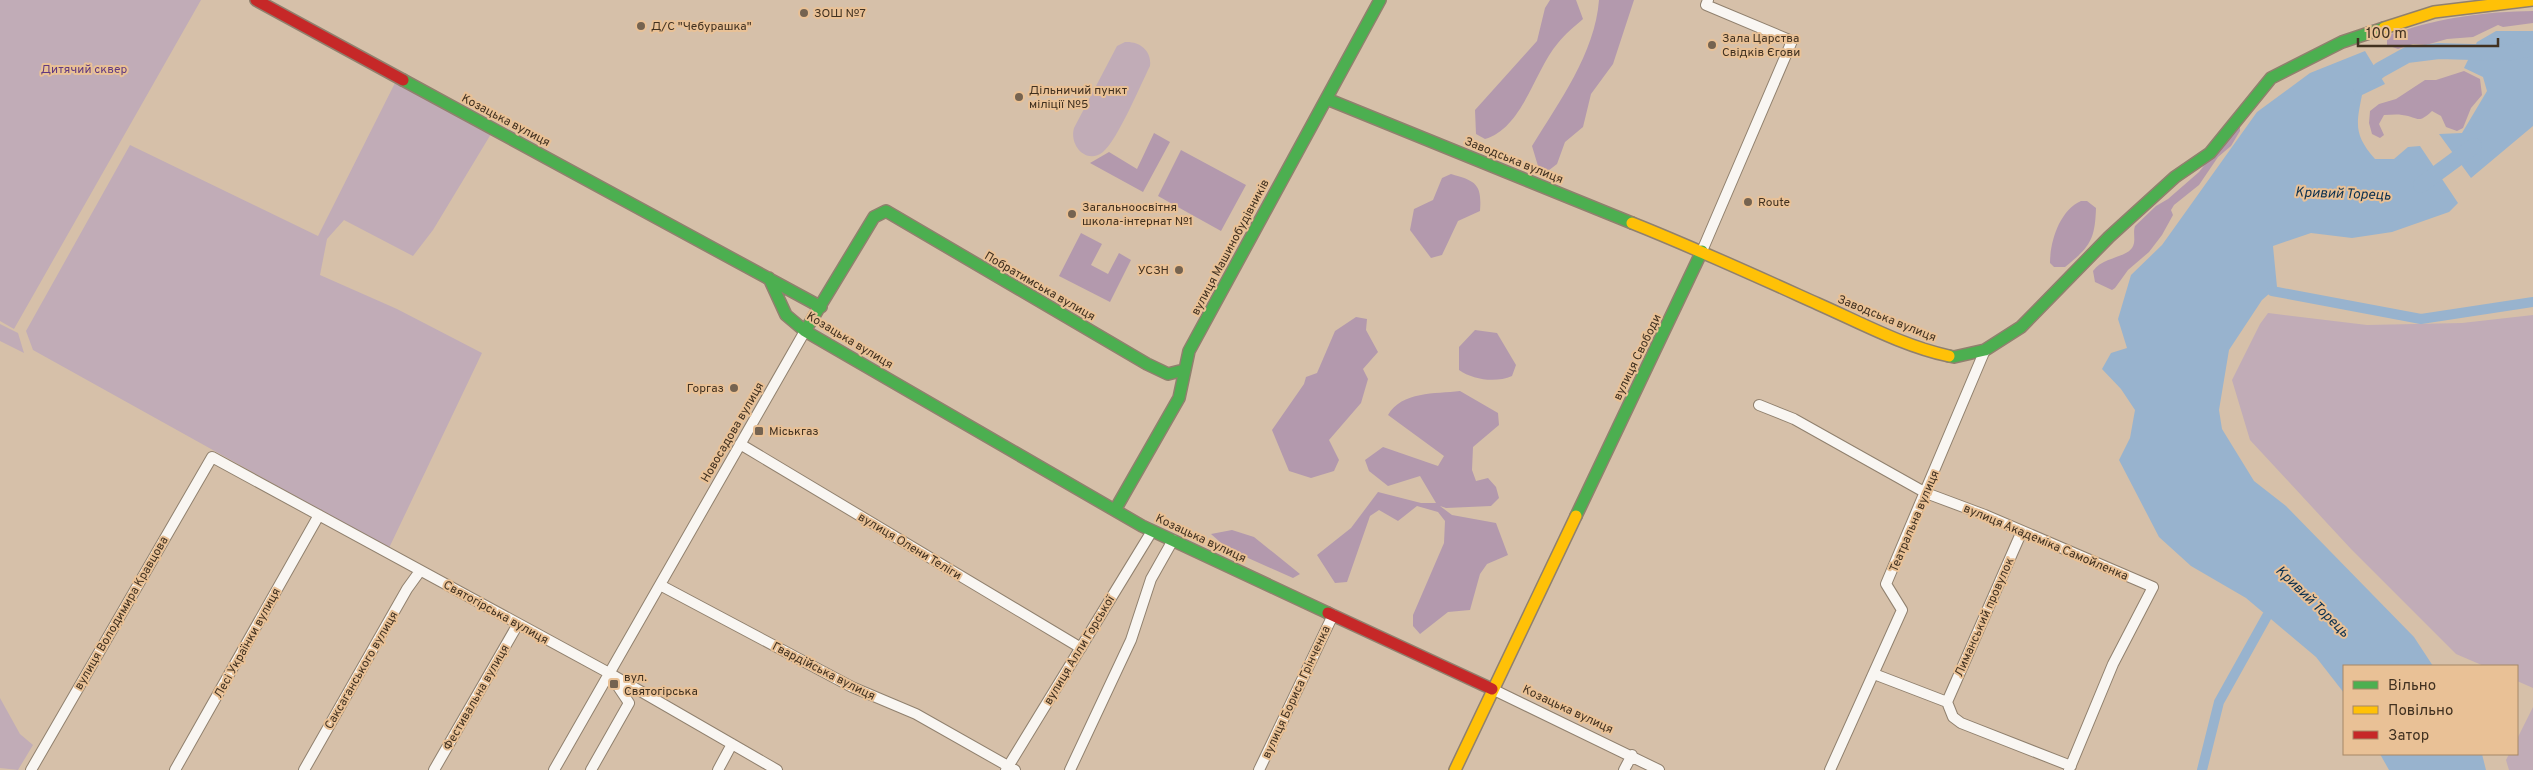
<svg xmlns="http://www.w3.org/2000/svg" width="2533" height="770" font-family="Overpass,sans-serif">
<rect width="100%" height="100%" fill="#d6c0a9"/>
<!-- green -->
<path fill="#c1acb7" d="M0,0H201L14,329L0,321Z
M1125,42C1140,41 1152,51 1150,66C1140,86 1118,139 1103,152C1086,165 1069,145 1074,128L1117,46Z
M395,83L491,134L433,230L413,256L344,220L327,239L320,275L397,309L482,353L389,548L33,350L26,331L130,145L318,236Z
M2268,313L2367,325L2462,323L2533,315V688L2517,681V666H2484L2456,654L2351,549L2250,440L2232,380L2260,324Z
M0,324L18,333L24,353L0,341Z
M0,698L20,734L33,745L18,770L0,768Z
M2533,707V770H2509L2506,760L2509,754H2517V739Z"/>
<!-- forest -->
<path fill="#b399ad" d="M1550,0H1576L1583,19C1575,26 1565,34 1558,43C1534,71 1523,128 1485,139L1476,134L1475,110L1537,41L1545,8Z
M1599,0H1634L1613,64L1591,94L1583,127L1565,142L1557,164L1548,171L1538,166L1532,146C1559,102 1595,53 1599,0Z
M2533,11V23L2503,27L2498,25L2473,37L2447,39L2426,45L2413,44L2398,49L2387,45V34L2396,33C2442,17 2485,12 2533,11Z
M2464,71L2480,79L2482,95L2471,108L2463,128L2457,131L2446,127L2441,116L2432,111C2417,125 2419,117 2402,115C2396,114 2390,115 2384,115L2379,124L2384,135L2380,138L2372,134L2369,123L2370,111L2379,104L2396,99L2425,80H2436Z
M2240,126V131L2231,146L2218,157L2199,185L2174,205L2171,210L2173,215L2162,235L2149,252L2128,270L2115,288L2112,290L2095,282L2093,271C2104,255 2131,259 2134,243C2135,237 2133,232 2135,226L2156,206L2168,199L2199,172L2231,131Z
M1154,133L1170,142L1143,192L1090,163L1109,152L1137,169Z
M1181,150L1246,185L1221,231L1158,196Z
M1451,174C1476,181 1482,184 1480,211L1458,221L1442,255L1431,258L1410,230L1414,209L1433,200L1442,178Z
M2081,201H2087L2096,208C2095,240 2090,247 2065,267H2054L2050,263C2050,241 2060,210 2081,201Z
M1081,233L1102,244L1091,265L1108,274L1119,253L1131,260L1110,302L1059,276Z
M1356,317L1367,319L1366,330L1378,352L1363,369L1368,379L1361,403L1329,440L1339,460L1334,471L1311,478L1289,471L1272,430L1304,384L1306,377L1317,373L1335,331Z
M1475,330L1497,333L1516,365L1512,376C1496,383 1473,380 1459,370V347Z
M1460,391L1498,413L1499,425L1473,447L1472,470L1476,481L1488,478L1496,487L1499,498L1491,506L1446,508L1440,506L1452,515L1496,523L1508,555L1487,564L1480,574L1470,610L1448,612L1420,634L1413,626V615L1444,543L1445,521L1438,512L1417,506L1398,521L1379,510L1370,516L1347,582L1335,583L1317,555L1351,528L1378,492L1421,503H1436L1420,476L1388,486L1369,471L1365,460L1383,447L1438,466L1444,456L1388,415C1402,391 1435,394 1460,391Z
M1232,530L1254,537L1300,574L1293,578L1228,549L1211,534Z"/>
<!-- water -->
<path fill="#98b3ce" d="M2496,31H2533V126L2471,178L2439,134L2462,133L2487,91L2483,77L2464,68L2477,42Z
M2365,51L2385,84L2362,95C2356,125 2354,135 2375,159H2394L2408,147L2420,146L2458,203L2449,212L2392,232L2352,238L2311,233L2273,246L2277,287L2262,300L2229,350L2219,410L2222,429L2254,481L2286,506L2414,637L2433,666H2344V693L2316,657L2246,598L2191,566L2159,537L2119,460L2130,438L2135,410L2121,389L2102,369L2111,353L2127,348L2118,319L2131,275L2162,245L2257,112L2310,73Z
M2380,754H2482L2486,770H2389Z"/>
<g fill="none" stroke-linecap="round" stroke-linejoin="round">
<!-- canal -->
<path stroke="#98b3ce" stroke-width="10" d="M2272,291L2421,319L2533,302
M2202,770L2219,702L2267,616"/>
<!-- river -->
<path stroke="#98b3ce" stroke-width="16" d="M2361,86L2380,70L2407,55L2439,51L2506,53L2533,48
M2421,185L2474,146"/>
<!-- street casing -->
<g stroke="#90806e" stroke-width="12">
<path id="street" d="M1702,251L1792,41L1706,5L1708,0
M1759,405L1794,419L1926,493L1985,515L2153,587L2113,664L2069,770
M740,444L1081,648
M660,585L852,687L916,714L1015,770
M1874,674L1947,702L1953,717L1961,723L2071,766
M1492,689L1659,770
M1947,702L2022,531
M31,770L212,457L609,673L777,770
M175,770L319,515
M304,770L407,589L420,571
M434,770L518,624
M554,770L805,331
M591,770L629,703L611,676
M718,770L732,744
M1006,770L1152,531
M1070,770L1131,640L1151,579L1173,540
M1259,770L1333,615
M1624,770L1632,755
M1830,770L1902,610L1886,584L1985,350"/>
</g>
<!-- fast casing -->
<g stroke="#90806e" stroke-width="14">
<path id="fast" d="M403,80L821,307
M1327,99L1632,223
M769,278L786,315L805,331L1142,526L1328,613
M805,331L874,217L886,211L1147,364L1168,374L1184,370
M1949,356L1954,357L1985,350L2021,327L2109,237L2175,177L2210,153L2271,78L2342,42L2384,28
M1115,510L1179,398L1189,351L1380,0
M1576,516L1702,251"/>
</g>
<!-- slow casing -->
<g stroke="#90806e" stroke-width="14">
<path id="slow" d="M2384,28L2434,12L2533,0
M1632,223C1695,248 1756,276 1818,304C1861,323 1903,346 1949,356
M1455,770L1576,516"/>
</g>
<!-- jam casing -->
<g stroke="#90806e" stroke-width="14">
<path id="jam" d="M256,0L403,80
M1328,613L1492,689"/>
</g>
<!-- street -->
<use href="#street" stroke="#f9f6f2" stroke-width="10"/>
<!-- fast -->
<use href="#fast" stroke="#4caf50" stroke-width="11"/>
<!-- slow -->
<use href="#slow" stroke="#ffc107" stroke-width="11"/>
<!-- jam -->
<use href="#jam" stroke="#c62828" stroke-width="11"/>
</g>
<!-- markers -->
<g fill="#756350" stroke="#e9c196" stroke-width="2">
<circle cx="804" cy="13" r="5"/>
<circle cx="641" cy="26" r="5"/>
<circle cx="1712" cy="45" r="5"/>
<circle cx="1019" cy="97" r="5"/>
<circle cx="1748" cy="202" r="5"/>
<circle cx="1072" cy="214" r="5"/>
<circle cx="1179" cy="270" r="5"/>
<circle cx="734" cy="388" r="5"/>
<rect x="754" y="426" width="10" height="10" rx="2.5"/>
<rect x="609" y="679" width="10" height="10" rx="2.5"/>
</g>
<g text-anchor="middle" stroke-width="4" stroke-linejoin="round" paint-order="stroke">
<!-- poi labels -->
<g font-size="12" fill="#413120" stroke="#e9c196" text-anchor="start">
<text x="814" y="17">ЗОШ №7</text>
<text x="651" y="30">Д/С "Чебурашка"</text>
<text x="1722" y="42">Зала Царства<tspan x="1722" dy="14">Свідків Єгови</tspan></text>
<text x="1029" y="94">Дільничий пункт<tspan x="1029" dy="14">міліції №5</tspan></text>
<text x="1758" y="206">Route</text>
<text x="1082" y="211">Загальноосвітня<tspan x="1082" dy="14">школа-інтернат №1</tspan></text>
<text x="1169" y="274" text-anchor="end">УСЗН</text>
<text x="724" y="392" text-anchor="end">Горгаз</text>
<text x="769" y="435">Міськгаз</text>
<text x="624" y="681">вул.<tspan x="624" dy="14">Святогірська</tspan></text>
</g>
<!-- park labels -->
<g font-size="12" fill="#613a7f" stroke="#e9c196">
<text x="84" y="73">Дитячий сквер</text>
</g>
<!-- street labels -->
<g font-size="12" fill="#413120" stroke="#e9c196">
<text transform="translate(506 120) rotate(28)" y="4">Козацька вулиця</text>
<text transform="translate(1514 160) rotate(22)" y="4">Заводська вулиця</text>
<text transform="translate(1230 247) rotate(-62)" y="4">вулиця Машинобудівників</text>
<text transform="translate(1040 286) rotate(30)" y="4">Побратимська вулиця</text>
<text transform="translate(1887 318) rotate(22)" y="4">Заводська вулиця</text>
<text transform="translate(850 340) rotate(31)" y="4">Козацька вулиця</text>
<text transform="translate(1637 357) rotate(-64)" y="4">вулиця Свободи</text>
<text transform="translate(732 432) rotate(-60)" y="4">Новосадова вулиця</text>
<text transform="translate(1914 521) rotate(-67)" y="4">Театральна вулиця</text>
<text transform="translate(1201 538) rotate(25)" y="4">Козацька вулиця</text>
<text transform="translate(2046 542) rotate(23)" y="4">вулиця Академіка Самойленка</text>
<text transform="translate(910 546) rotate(31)" y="4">вулиця Олени Теліги</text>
<text transform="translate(496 612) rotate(29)" y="4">Святогірська вулиця</text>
<text transform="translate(121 613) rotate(-60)" y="4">вулиця Володимира Кравцова</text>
<text transform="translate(1984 617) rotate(-66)" y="4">Лиманський провулок</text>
<text transform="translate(247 643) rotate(-61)" y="4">Лесі Українки вулиця</text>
<text transform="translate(1079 650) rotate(-59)" y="4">вулиця Алли Горської</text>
<text transform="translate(361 670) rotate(-60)" y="4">Саксаганського вулиця</text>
<text transform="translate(824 671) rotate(27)" y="4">Гвардійська вулиця</text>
<text transform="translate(1296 692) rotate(-65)" y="4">вулиця Бориса Грінченка</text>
<text transform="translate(476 697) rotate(-60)" y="4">Фестивальна вулиця</text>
<text transform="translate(1568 709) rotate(25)" y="4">Козацька вулиця</text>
</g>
<!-- water labels -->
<g font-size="14" font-style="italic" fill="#0b304f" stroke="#e9c196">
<text transform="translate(2343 193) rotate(2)" y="5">Кривий Торець</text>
<text transform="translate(2313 601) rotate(44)" y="5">Кривий Торець</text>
</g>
</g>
<!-- legend -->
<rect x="2343" y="665" width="175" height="90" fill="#e9c196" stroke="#a68767"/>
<rect x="2353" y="681" width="25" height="8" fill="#4caf50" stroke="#a68767"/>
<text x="2388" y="690" font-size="15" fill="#413120">Вільно</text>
<rect x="2353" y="706" width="25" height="8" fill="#ffc107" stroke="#a68767"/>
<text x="2388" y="715" font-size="15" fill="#413120">Повільно</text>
<rect x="2353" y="731" width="25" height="8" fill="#c62828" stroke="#a68767"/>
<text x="2388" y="740" font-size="15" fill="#413120">Затор</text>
<!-- scale -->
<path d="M2358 38v8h140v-8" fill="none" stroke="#413120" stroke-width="2.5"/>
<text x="2366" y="38" font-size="15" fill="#413120" stroke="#e9c196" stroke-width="4" paint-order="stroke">100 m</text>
</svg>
